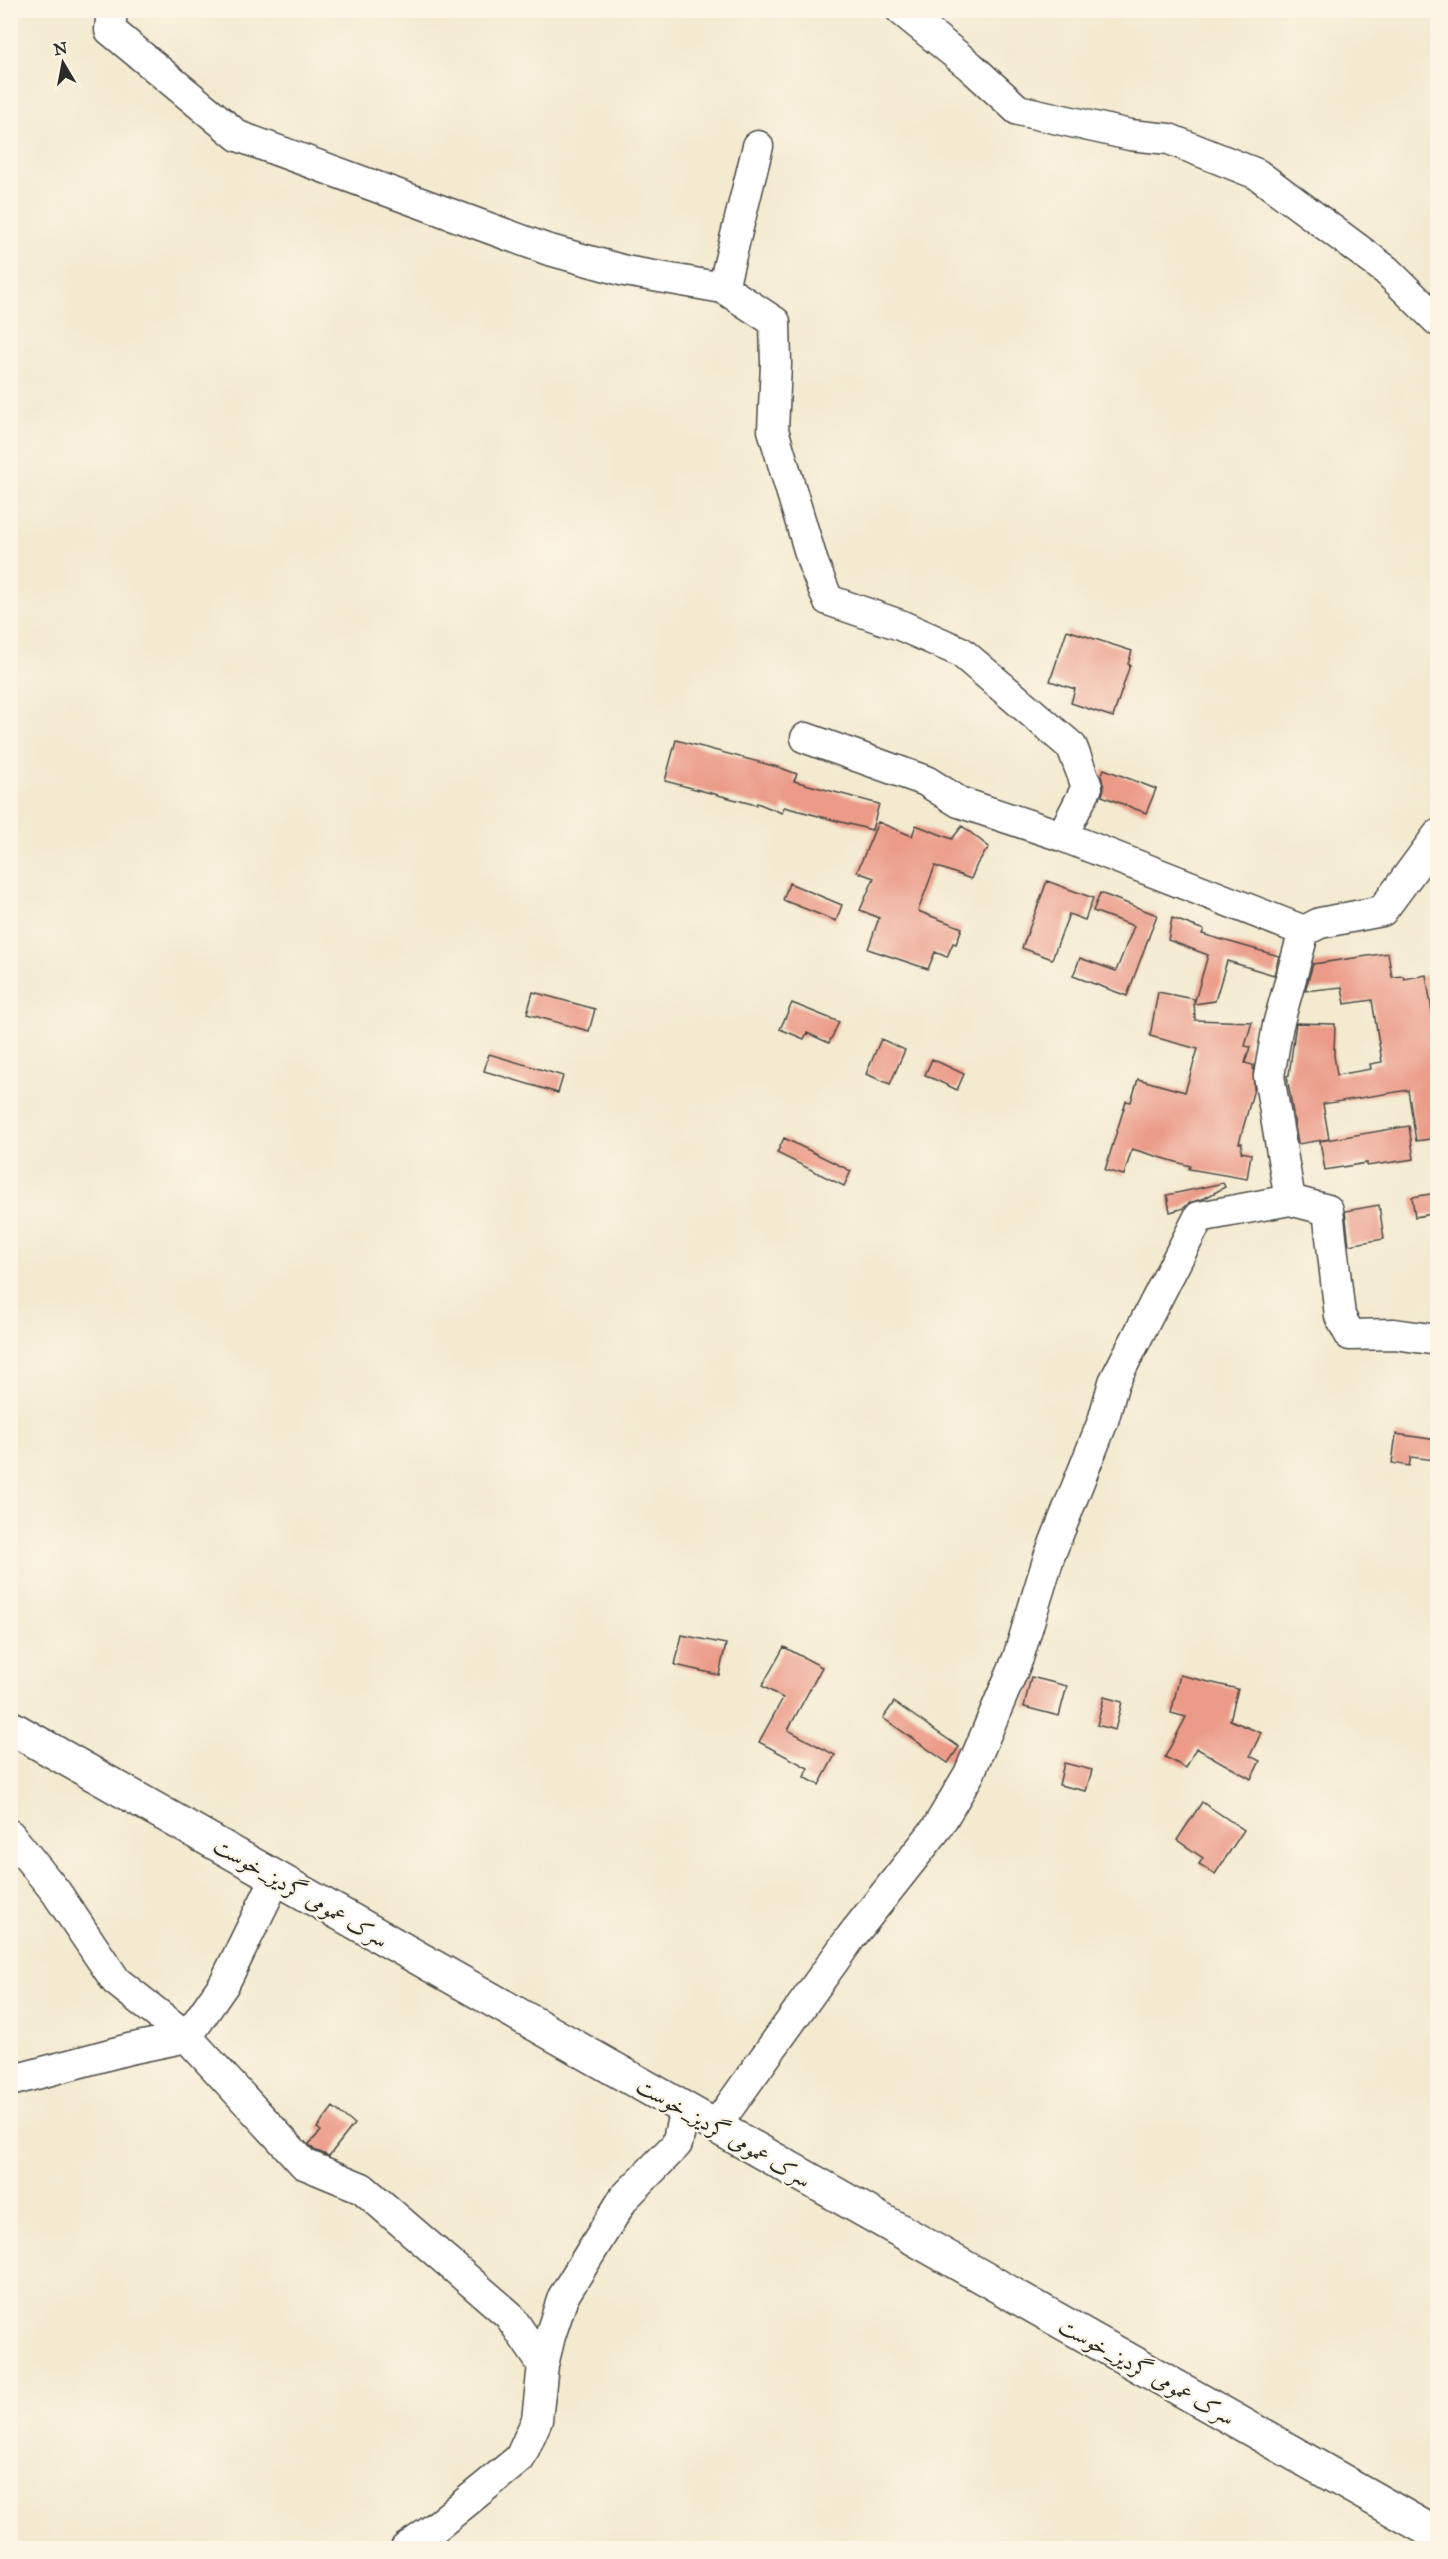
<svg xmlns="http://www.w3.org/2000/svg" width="1448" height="2559" font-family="'IM FELL Great Primer',Amiri,serif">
<rect width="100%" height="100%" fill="#fcf5e5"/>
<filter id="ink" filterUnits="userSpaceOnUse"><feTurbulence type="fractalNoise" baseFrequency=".0167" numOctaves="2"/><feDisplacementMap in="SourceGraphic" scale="12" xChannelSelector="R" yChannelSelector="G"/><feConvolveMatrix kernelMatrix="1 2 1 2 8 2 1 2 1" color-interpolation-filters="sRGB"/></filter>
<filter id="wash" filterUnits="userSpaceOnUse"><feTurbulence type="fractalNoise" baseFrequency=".008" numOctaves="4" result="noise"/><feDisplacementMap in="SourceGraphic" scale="24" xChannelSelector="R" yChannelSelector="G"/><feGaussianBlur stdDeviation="1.35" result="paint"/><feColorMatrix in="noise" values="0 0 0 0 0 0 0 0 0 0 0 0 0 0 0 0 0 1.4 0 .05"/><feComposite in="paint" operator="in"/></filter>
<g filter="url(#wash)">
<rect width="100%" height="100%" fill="#f3ead0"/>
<g id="blocks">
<!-- building -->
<path fill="#eb9b88" d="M1067,630L1132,651L1128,664L1130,665L1113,717L1071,703L1075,689L1050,681Z
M676,740L781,768L797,774L794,781L879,804L872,830L784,807L782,813L757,803L756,805L665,781Z
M1104,769L1156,789L1146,813L1102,796L1104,788L1101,776Z
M878,822L912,836L916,825L952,839L962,826L989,847L977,864L971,879L935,866L918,911L962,928L956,944L953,943L947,957L935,952L928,969L868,949L879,918L860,910L874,878L857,872Z
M1047,881L1093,898L1085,920L1069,914L1052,959L1022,948Z
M789,883L842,905L836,921L783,900Z
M1100,893L1157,915L1127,996L1073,976L1080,958L1116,971L1134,926L1093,911Z
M1172,918L1204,930L1202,934L1279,956L1274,975L1227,961L1215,1001L1194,1004L1208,955L1168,940Z
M1388,953L1392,977L1403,976L1404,979L1426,975L1437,1042V1138L1416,1141L1408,1090L1323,1104L1329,1139L1298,1144L1287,1076L1289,1075L1296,1023L1335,1024L1334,1055L1337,1075L1371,1069L1370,1064L1382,1062L1372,1000L1345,1004L1342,987L1305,991L1313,964Z
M533,992L595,1009L589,1031L527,1014Z
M1158,992L1194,999L1195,1020L1252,1022L1245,1046L1250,1047L1245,1063L1253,1065L1254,1089L1239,1143H1242L1241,1152L1251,1154L1247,1179L1189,1169L1190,1166L1132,1149L1124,1175L1105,1170L1126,1101L1131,1102L1138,1079L1185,1092L1198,1049L1150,1036Z
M792,1003L839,1022L829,1043L807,1033L804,1039L780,1029Z
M881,1039L905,1050L890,1084L866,1074Z
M489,1054L563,1076L558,1093L484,1071Z
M932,1059L964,1074L957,1090L925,1075Z
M1409,1126L1414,1159L1367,1166V1163L1325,1170L1320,1141Z
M784,1138L851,1171L844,1186L777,1153Z
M1223,1183L1225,1187L1205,1198L1189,1203L1184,1208L1170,1212L1167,1195Z
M1437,1193V1213L1415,1217L1412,1197Z
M1379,1205L1384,1239L1349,1245L1345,1211Z
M1396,1434L1437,1440L1435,1460L1411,1457L1409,1466L1392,1463Z
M682,1635L726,1644L719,1675L675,1665Z
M784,1647L822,1667L788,1730L835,1755L819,1785L804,1777L808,1768L759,1742L783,1698L762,1686Z
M1180,1675L1238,1689L1230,1720L1261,1733L1250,1756L1260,1761L1251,1779L1196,1748L1186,1768L1165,1757L1186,1717L1171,1713Z
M1031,1677L1067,1686L1059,1716L1024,1707Z
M1104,1697L1122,1702L1115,1730L1097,1725Z
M894,1702L959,1747L948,1763L883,1718Z
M1064,1763L1092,1770L1086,1791L1059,1785Z
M1202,1802L1244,1830L1215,1874L1199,1864L1203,1858L1177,1840Z
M333,2107L354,2124L329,2156L314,2150L309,2144L321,2131L317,2128Z"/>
</g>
</g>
<g filter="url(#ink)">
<use href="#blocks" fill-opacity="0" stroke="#494844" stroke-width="1.5"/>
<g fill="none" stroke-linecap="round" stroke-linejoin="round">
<!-- minor casing -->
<g stroke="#494844" stroke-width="33">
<path id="minor" d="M112,10L110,30L238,136L546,249L625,271L723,288L775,322L776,364L773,430L813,563L828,600L900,625L961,652L1072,747L1087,787L1062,836
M901,10L970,66L1018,110L1130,135L1169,139L1257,174L1386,270L1438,321
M723,288L758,146
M806,738L926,781L959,802L1062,836L1304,931L1320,923L1382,911L1438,835
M1290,1200L1269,1076L1278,1025L1304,931
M10,1835L56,1892L116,1981L187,2037L304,2164L362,2188L509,2315L543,2365
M10,2081L129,2049L187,2037L224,1984L276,1878
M715,2127L851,1937L937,1828L969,1774L1018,1658L1049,1557L1103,1421L1114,1382L1199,1217L1290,1200L1328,1210L1340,1316L1350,1335L1394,1334L1438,1340
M406,2548L432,2530L520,2458L537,2420L543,2365L550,2336L563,2297L624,2198L677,2144L685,2109"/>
</g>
<!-- highway casing -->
<g stroke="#494844" stroke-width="36">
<path id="highway" d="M10,1727L1438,2535"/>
</g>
<!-- minor -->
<use href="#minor" stroke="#fff" stroke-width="30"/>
<!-- highway -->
<use href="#highway" stroke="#fff" stroke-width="33"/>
</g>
</g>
<g text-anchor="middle" stroke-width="4.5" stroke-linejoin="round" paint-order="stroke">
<!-- street labels -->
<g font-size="22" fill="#2b2b2b" stroke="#fcf5e5">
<text transform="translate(301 1892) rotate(30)" y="8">سرک عمومی گردیز_خوست</text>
<text transform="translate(724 2132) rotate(30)" y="8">سرک عمومی گردیز_خوست</text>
<text transform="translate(1147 2371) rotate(29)" y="8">سرک عمومی گردیز_خوست</text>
</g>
</g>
<!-- margin -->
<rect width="1448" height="2559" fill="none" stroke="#fcf5e5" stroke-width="36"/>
<!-- north arrow -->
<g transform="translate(63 63) rotate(350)" stroke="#fcf5e5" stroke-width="4.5" paint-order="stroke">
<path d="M0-4.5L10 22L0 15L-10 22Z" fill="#2b2b2b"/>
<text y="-9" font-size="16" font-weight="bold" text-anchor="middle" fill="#2b2b2b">N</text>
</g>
</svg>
